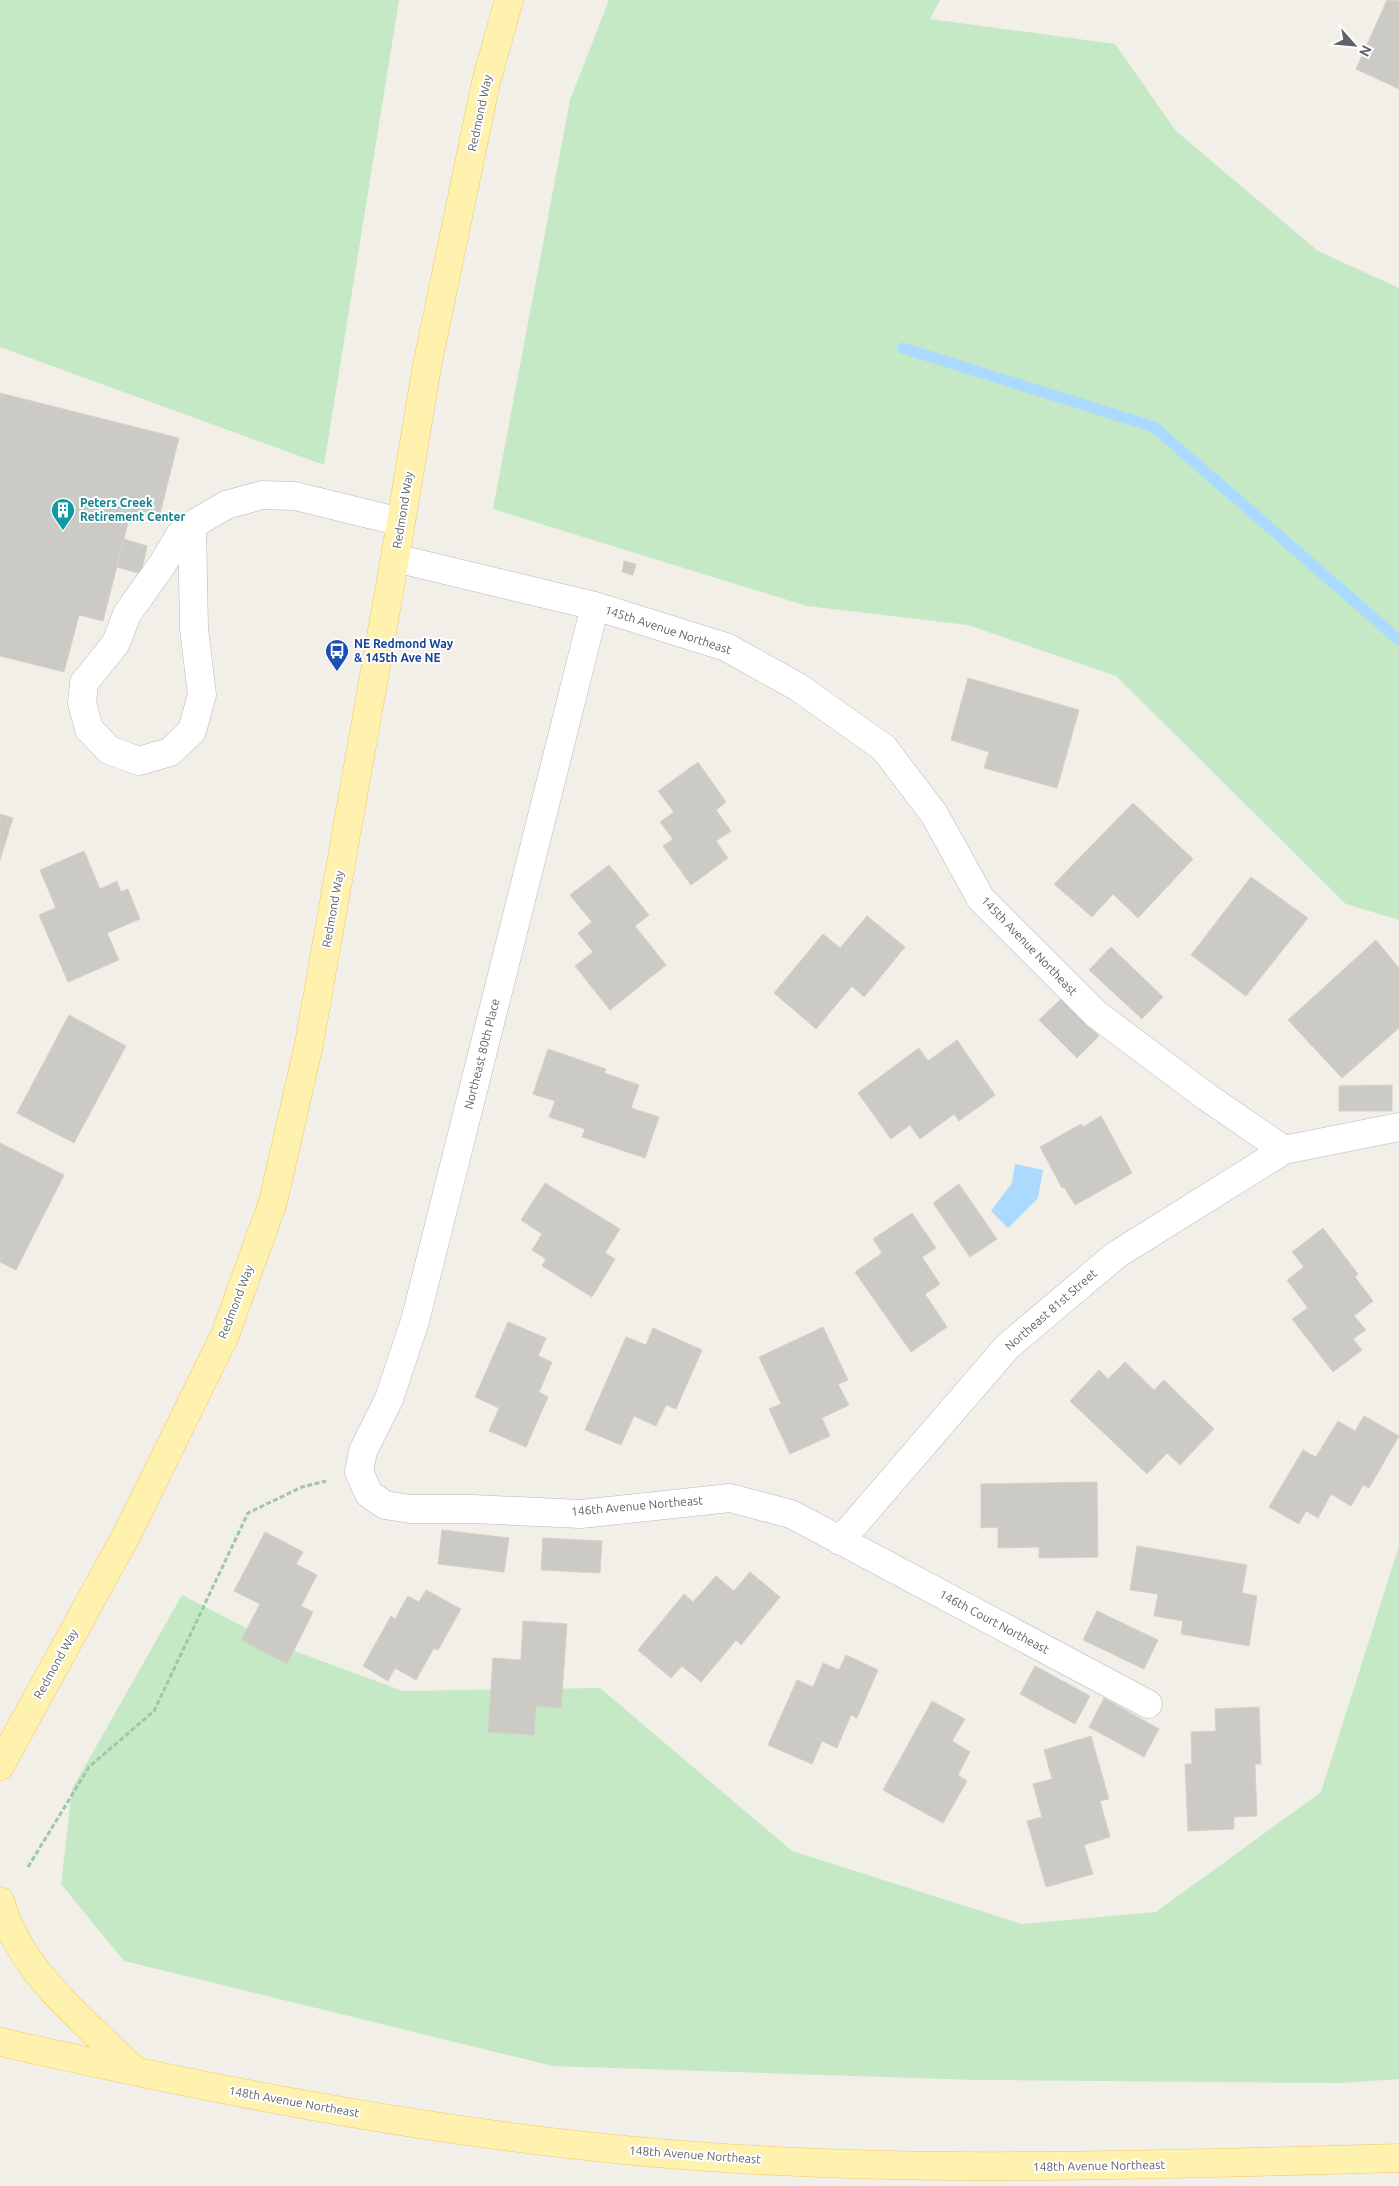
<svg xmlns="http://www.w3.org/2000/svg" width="1399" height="2186" font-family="Ubuntu,sans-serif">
<rect width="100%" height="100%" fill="#f1efe8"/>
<!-- green -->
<path fill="#c5e8c5" d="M0,0H399L324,465L0,347Z
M609,0H940L930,19L1115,44L1176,131L1318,251L1399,288V920L1346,904L1116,676L968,625L807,606L493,509L570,100Z
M1399,1546V2079L1340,2083L977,2080L553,2066L124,1961L61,1884L72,1789L182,1595L281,1646L403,1691L600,1688L792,1851L1022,1924L1156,1912L1321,1792Z"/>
<!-- water -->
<path fill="#aadaff" d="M1015,1164L1043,1170L1038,1198L1008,1228L991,1211L1012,1183Z"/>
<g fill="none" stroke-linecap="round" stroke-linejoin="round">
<!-- stream -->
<path stroke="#aadaff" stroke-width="11" d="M903,348L1154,427L1399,640"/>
</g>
<!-- building -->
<path fill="#cccac5" stroke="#d6d1c6" d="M1387,0L1399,1V89L1356,69Z
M0,393L179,438L158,522L130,515L103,621L79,615L64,672L0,656Z
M124,539L147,546L141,574L117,567Z
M624,561L636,564L633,575L622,572Z
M968,678L1079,710L1057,788L984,768L989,752L951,740Z
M698,762L726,802L716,810L731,831L716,841L728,858L691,885L663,846L673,839L660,822L674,812L658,791Z
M1133,803L1193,859L1138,918L1113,894L1092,917L1054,884Z
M0,814L13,818L0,860Z
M84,851L100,889L117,881L121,892L128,889L140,919L107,933L119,960L68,982L39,915L56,908L40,870Z
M609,865L649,915L635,926L666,965L610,1010L575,966L593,952L578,933L592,922L570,895Z
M1251,877L1308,918L1246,996L1191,955Z
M867,916L905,947L864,997L852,986L816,1029L774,993L823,934L840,948Z
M1376,940L1399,968V1028L1342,1078L1288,1020Z
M1111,947L1163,997L1142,1019L1089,970Z
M1061,999L1099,1036L1077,1058L1039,1020Z
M69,1015L126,1046L74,1143L17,1113Z
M957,1040L995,1095L959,1121L954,1114L920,1139L910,1125L891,1139L858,1093L919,1048L928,1061Z
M548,1049L606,1069L604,1073L639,1085L631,1108L659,1117L645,1158L582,1137L585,1129L549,1117L555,1101L533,1094Z
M1392,1085V1111H1339V1086Z
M1101,1116L1132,1173L1075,1205L1064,1187L1062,1188L1040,1147L1081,1124L1083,1127Z
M0,1143L64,1175L16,1270L0,1262Z
M545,1183L620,1229L605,1253L615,1259L592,1297L542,1266L546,1259L532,1250L542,1234L521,1220Z
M959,1184L997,1239L970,1257L933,1203Z
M912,1213L936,1248L922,1257L940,1284L925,1294L947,1327L911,1352L855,1272L882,1253L873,1239Z
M1323,1228L1358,1274L1355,1277L1373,1301L1354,1316L1366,1330L1353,1339L1362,1350L1333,1372L1292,1319L1308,1308L1287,1280L1304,1267L1292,1252Z
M508,1322L546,1338L538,1356L552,1362L539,1392L548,1397L526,1447L489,1431L499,1408L475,1397Z
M823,1327L848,1380L838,1384L849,1405L822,1418L830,1436L790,1454L769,1409L781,1404L759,1357Z
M653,1328L702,1350L676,1409L666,1405L656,1426L634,1416L621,1445L585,1430L626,1337L646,1345Z
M1125,1362L1154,1390L1164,1380L1214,1429L1180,1465L1167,1453L1147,1474L1070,1401L1099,1370L1108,1379Z
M1364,1416L1399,1436L1369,1488L1363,1485L1351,1506L1331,1494L1318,1518L1306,1511L1299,1524L1269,1507L1303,1450L1316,1457L1338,1421L1355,1431Z
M1097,1482L1098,1557L1039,1558V1547L998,1548V1527L981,1528V1484Z
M442,1530L509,1538L504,1572L438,1564Z
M265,1532L303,1552L296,1564L317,1575L301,1606L313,1612L287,1664L241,1640L260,1604L234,1591Z
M543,1538L602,1541L600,1573L541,1570Z
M1137,1546L1247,1565L1242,1593L1257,1596L1249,1646L1181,1634L1183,1621L1154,1616L1158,1594L1130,1590Z
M750,1572L780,1597L741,1645L736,1640L701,1682L682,1666L671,1678L638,1650L684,1594L693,1602L716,1576L734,1591Z
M426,1590L461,1609L438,1650L434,1648L416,1680L395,1668L388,1681L363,1666L391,1616L395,1619L408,1596L419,1602Z
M1097,1611L1158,1640L1144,1669L1083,1640Z
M523,1621L567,1624L561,1708L536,1706L534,1735L488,1732L493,1658L521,1660Z
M846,1655L878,1670L857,1718L851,1715L837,1748L822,1741L812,1764L768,1745L797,1680L813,1687L823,1663L839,1670Z
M1035,1666L1090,1696L1075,1724L1020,1694Z
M1104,1698L1159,1729L1144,1757L1089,1727Z
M932,1701L965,1719L952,1741L970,1752L958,1775L967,1781L943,1823L883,1790Z
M1259,1707L1261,1764H1255L1257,1816L1234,1817V1829L1188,1831L1185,1764H1192L1191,1732L1216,1731L1215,1709Z
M1091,1736L1109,1799L1100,1801L1110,1837L1084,1845L1093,1874L1046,1887L1027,1821L1042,1817L1033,1784L1052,1779L1044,1750Z"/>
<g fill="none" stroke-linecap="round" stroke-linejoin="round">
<!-- minor casing -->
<g stroke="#b5b8bc" stroke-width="29">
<path id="minor" d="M192,525L194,629L202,695L192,731L170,752L139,761L109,750L89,729L82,703L84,683L116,643L127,614L162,565L179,536L192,525L226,505L262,495L295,496L401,522
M395,558L595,606L726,647L798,687L884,748L934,814L981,899L1096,1014L1207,1097L1284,1150
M595,606L415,1321L389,1399L363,1451L359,1472L369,1494L385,1505L410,1509H473L581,1514L730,1498L791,1514L1148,1704
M840,1541L1008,1346L1116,1255L1284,1150L1399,1127"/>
</g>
<!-- major casing -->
<g stroke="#f2c960" stroke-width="29">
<path id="major" d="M0,1766L127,1534L225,1335L273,1202L309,1044L395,558L427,366L486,82L509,0
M0,1901C20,1972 84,2021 135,2071
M0,2042C209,2089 421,2131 635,2151C889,2175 1144,2165 1399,2158"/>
</g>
<!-- path -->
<path stroke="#9cc7a9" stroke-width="3" stroke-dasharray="5 2.5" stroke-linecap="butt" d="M28,1867L89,1767L154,1711L248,1513L302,1487L326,1481"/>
<!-- minor -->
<use href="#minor" stroke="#fff" stroke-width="28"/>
<!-- major -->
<use href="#major" stroke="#fff2af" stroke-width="28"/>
</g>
<!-- icons -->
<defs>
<g id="building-pin" transform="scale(1.25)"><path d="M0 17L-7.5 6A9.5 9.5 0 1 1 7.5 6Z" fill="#0f9aa8" stroke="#fff"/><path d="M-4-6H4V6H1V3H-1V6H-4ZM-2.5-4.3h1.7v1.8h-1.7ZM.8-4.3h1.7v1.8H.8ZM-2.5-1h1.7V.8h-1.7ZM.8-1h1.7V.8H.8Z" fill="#fff"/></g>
<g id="bus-pin" transform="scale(1.25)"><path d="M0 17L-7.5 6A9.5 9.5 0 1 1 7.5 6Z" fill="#1a4fb4" stroke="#fff"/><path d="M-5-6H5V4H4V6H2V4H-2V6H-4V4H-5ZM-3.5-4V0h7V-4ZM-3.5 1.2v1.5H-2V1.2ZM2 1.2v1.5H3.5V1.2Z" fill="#fff"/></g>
</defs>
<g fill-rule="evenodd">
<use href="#building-pin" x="63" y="510"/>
<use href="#bus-pin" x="337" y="651"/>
</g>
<g text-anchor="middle" stroke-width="4" stroke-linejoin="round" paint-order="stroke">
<!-- street labels -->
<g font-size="12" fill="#5f6368" stroke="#fff">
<text transform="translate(480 113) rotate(-78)" y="4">Redmond Way</text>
<text transform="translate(403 510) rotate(-81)" y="4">Redmond Way</text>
<text transform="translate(668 630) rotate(18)" y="4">145th Avenue Northeast</text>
<text transform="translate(333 909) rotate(-80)" y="4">Redmond Way</text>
<text transform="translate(1029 946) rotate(46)" y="4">145th Avenue Northeast</text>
<text transform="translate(482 1054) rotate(-76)" y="4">Northeast 80th Place</text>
<text transform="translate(236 1302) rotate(-69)" y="4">Redmond Way</text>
<text transform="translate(1051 1310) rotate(-41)" y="4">Northeast 81st Street</text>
<text transform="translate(637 1506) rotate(-5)" y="4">146th Avenue Northeast</text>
<text transform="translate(994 1622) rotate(28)" y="4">146th Court Northeast</text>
<text transform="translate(56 1664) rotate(-61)" y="4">Redmond Way</text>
<text transform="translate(294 2102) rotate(10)" y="4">148th Avenue Northeast</text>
<text transform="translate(695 2155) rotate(4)" y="4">148th Avenue Northeast</text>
<text transform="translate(1099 2166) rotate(-1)" y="4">148th Avenue Northeast</text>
</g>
<!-- culture labels -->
<g font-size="12" font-weight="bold" fill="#0d838f" stroke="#fff" text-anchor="start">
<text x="80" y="507">Peters Creek<tspan x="80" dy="14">Retirement Center</tspan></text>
</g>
<!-- transit labels -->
<g font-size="12" font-weight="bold" fill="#164399" stroke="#fff" text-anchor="start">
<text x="354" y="648">NE Redmond Way<tspan x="354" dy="14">&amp; 145th Ave NE</tspan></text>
</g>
</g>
<!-- north arrow -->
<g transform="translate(1354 45) rotate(117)" stroke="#ffffff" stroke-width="4" paint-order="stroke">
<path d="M0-4L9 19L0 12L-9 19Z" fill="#5f6368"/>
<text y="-8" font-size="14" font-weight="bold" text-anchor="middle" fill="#5f6368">N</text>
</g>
</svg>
